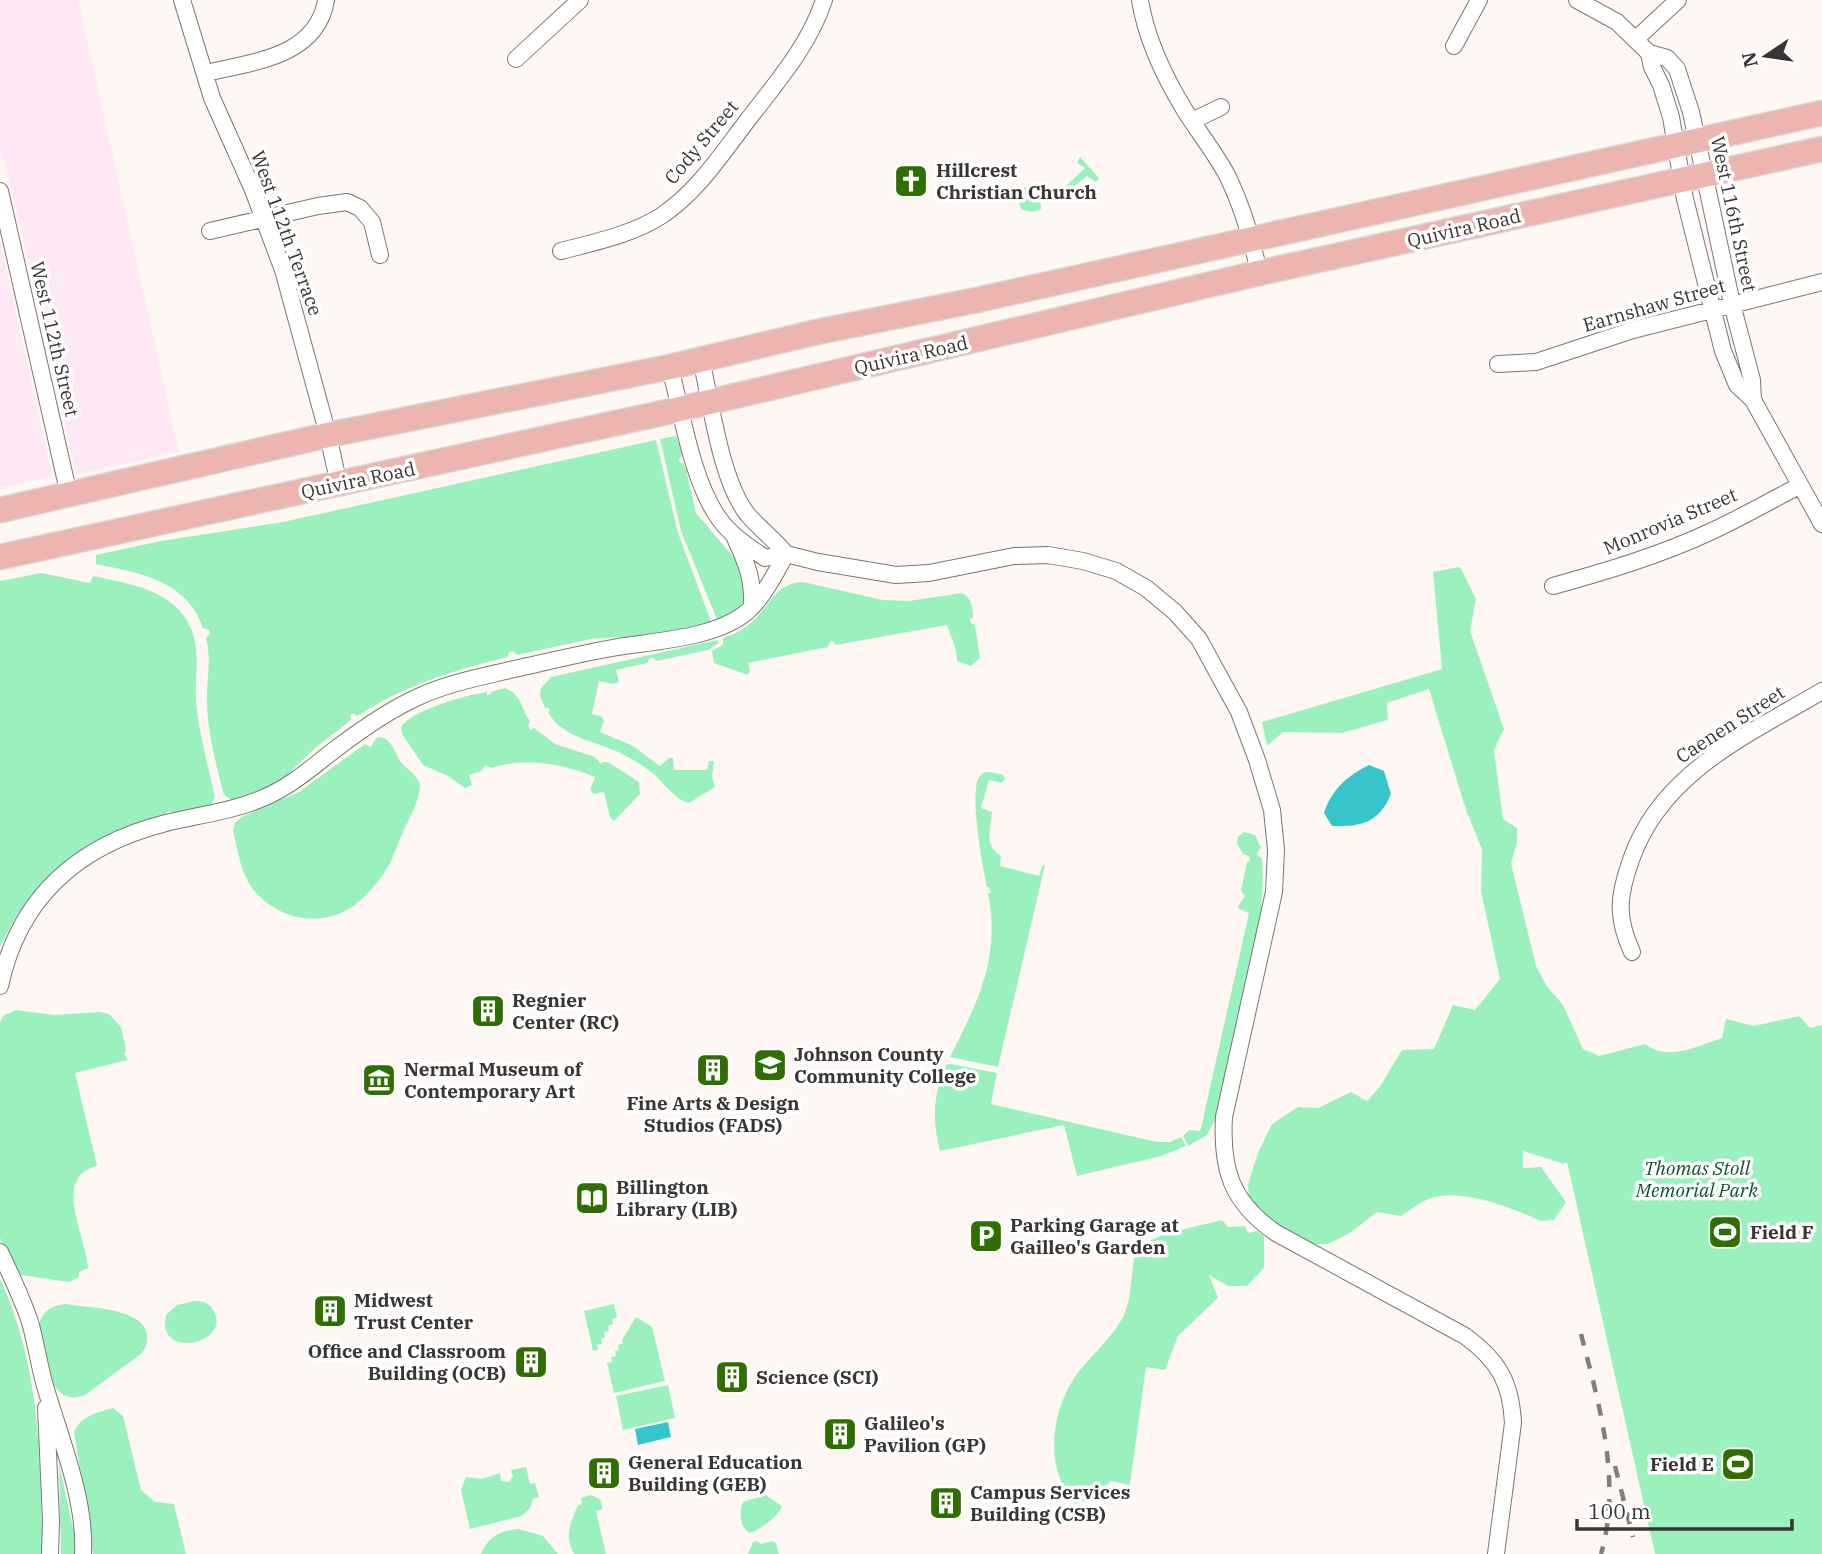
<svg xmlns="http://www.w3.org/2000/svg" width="1822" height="1554" font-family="'IBM Plex Serif',serif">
<rect width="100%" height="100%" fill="#fef7f4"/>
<!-- commercial -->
<path fill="#fee8f6" d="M0,0H78L179,452L76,474L12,190L0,147Z
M0,241L52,476L0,488Z"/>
<!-- green -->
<path fill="#9bf1bd" d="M1080,157L1099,178L1096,182L1087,176L1068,192L1040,200L1041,209C1034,213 1028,212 1021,209L1018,198L1022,188L1028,187L1034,195L1065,187L1085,168L1077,163Z
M676,436L680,444L682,457L679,458L680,463H683L686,469L696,513L743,568L746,597L744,602L741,606L718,622L681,531L660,439Z
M656,440L678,533L712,624L657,635L591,639L517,655L513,651L509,652L508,657C454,670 406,685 359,715L356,716L354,713L350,715L351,720L315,748L280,782L253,794L233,801L224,795C216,764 208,735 207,703C206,682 212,659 206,638L210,634L209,630L203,628C187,580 139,573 96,564V555L161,541L283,522Z
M1460,567L1476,599L1470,631L1504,729L1494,750L1503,819L1517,828V843L1511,863L1536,966L1546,985L1563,1005L1583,1049L1599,1056L1645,1044C1668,1062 1697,1046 1722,1038L1726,1019L1754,1026L1799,1016L1810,1028L1822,1025V1554H1655L1567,1162L1564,1164L1523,1151V1168L1541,1167L1566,1202L1554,1220L1541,1221C1516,1209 1468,1191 1440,1196C1425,1198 1413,1208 1401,1216L1377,1212L1350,1233L1328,1244H1308L1267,1219L1249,1198L1248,1184L1258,1153L1272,1124L1298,1107L1318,1108L1351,1092L1367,1101L1379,1088L1402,1050L1434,1049L1453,1005L1475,1010L1500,979L1481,891L1482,849L1466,810L1429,689L1387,703L1388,720L1342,733L1283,732L1267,746L1262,722L1442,669L1433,572Z
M41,573L90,583L93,576C137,585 189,593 196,647C198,665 195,683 196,701C199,734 208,765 215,797L210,807L171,814L170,811L166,812V816C85,838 36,870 0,948V581Z
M803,582L883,600L909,601L962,593C972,598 973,609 973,618L970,619L971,623L975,625L980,658L971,666L957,661C957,649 951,637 947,625L836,645L833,641L830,642L828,647L748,663L750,671L748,675L714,663L712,651L723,645V638C734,634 744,630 752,622C770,605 776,583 803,582Z
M717,640L719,643L708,650L657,661L653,658H650L647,663L616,670L619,682L613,684L599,681L592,714L602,717L604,721L600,732L633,746L660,766L669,758H673L674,770H707L709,761H714L712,777L715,787L689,803C673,799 664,782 651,772C644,767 636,761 628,757C603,742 561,739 548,712L550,711L549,708H545L540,696L541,688L551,677Z
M505,688C523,696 520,707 530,721L528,726L531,730L534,728L555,744L595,757L601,764L603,762H608L639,782L640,794L614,821L610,817L604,792L594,794L590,790L595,777C564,764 524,757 491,768L486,765L481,771L469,775L472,785L465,788L448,776L423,765L402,734L401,727C412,710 466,695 487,692V695H490L491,692Z
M381,737C392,740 395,752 400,761C405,768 420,777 420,785C420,800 410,817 404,830C397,845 393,860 384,873C376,885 366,896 355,905C320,931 270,918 248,882C240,867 237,847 233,831L235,823L242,817L299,792L365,744L371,747L376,738Z
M990,772L1003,775L1005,779L1002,783L989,780L981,808L992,812C991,830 983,844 1001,856L1000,866L1039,876L1042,866L1045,865L998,1067L950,1057C978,1002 1001,957 988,893H991L989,887H987C983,868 968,789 980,776C983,772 986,772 990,772Z
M1244,832L1255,835L1261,848L1257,853L1258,856L1262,858L1263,879L1260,925L1215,1120L1207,1135L1188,1146L1183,1136L1189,1130L1200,1131L1201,1128L1249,913L1239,909L1238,906L1245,896L1241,891L1247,862L1250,861L1249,856L1243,854L1237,843L1238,837Z
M16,1010L54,1015L100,1012L109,1014L121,1027L126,1050L124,1054L128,1060L75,1073L97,1166C51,1177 87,1238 88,1268L79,1272V1277L69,1282L21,1275L15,1269L0,1238V1022L3,1016Z
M951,1064L997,1073L991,1104L1157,1142H1170L1181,1137L1186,1146L1161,1156L1077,1176L1064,1125L940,1151C932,1120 933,1095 946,1065Z
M1222,1220L1228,1227L1245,1226L1248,1233L1257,1231L1264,1236V1268L1247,1286H1228L1209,1275L1218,1298L1178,1336L1165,1370L1146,1367L1130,1485L1111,1481L1092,1499L1075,1504C1070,1497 1064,1489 1061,1481C1046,1446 1057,1399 1080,1370C1094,1353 1114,1335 1124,1315C1133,1295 1130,1268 1137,1247L1164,1234Z
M0,1278C42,1372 39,1453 43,1554H0Z
M194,1301C202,1301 209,1302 213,1310C234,1344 155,1361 166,1315L177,1305Z
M65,1304C87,1308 142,1307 147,1334C148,1342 146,1348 141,1354L85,1395C47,1410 45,1351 39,1326C41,1312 51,1305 65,1304Z
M614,1304L617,1317L612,1319L613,1324L608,1326L609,1331L604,1332L605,1337L601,1338L602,1344L597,1345L598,1350L593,1351L584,1311Z
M636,1317L652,1327L665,1381L614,1393L607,1363L612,1362L611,1357L616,1356L615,1351L619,1350L618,1345L623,1343L622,1340Z
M668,1385L675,1418L623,1430L616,1396Z
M113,1408L123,1416L141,1490L155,1502L174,1504L186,1554H93L89,1520L74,1433C79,1416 99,1412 113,1408Z
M59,1464L74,1533L75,1554H61Z
M526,1467L530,1484L535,1483L539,1497L533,1499L530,1508L522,1516L470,1529L461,1490L466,1477L482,1479L500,1473L501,1481L509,1482L513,1476L511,1470Z
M591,1495L600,1499L603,1509L596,1511L606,1554H574C564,1536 570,1523 578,1505L582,1504L581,1498Z
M766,1495L782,1506C778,1517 761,1529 750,1533C739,1527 739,1513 743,1502Z
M519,1529L543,1536L558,1554H481C488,1537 500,1530 519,1529Z
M757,1541L761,1544L772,1541L776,1543L779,1554H748L753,1542Z"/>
<!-- water -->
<path fill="#35c5ca" d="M1369,765L1384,771L1391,794C1379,823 1361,827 1332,826L1324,813C1332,789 1347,776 1369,765Z
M668,1422L671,1437L638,1445L635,1429Z"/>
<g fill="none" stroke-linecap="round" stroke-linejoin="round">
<!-- street casing -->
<g stroke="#7c7673" stroke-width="18">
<path id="street" d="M182,0L212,98L253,190L283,270L328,435L339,485
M1140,0C1146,38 1164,76 1184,109C1198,132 1215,152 1228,177C1243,208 1252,239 1259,273
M1577,0L1617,22L1649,53L1667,58L1677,69L1691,112L1732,304L1752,380L1753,400
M1636,39L1678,0
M1454,46L1479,0
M1649,53L1652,67L1661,85L1671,117L1685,199L1723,351L1737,385L1753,400L1822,524
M516,59L580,0
M206,73C252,62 317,57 326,0
M1192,121L1221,107
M0,191L69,495
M210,231L318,206L347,202L360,208L372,222L380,255
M561,251C595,242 631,235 661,216C697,192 721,155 747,121C776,83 809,46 824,0
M701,359C711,403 721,482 748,515C760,529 775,540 786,554
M1498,364L1536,362L1633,330L1822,282
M670,367C682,413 692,482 720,520C732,536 749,547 765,558L786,554L818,562L896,575L929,573L1014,556L1048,555L1083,561L1116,571L1146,588L1175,612L1199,639L1239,712L1257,760L1272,810L1276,850L1274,892L1224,1117C1221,1169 1231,1202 1276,1233L1465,1336C1498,1360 1511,1382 1513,1423L1496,1554
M735,538C747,564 753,578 752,606
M1553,586C1607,571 1661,555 1712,531C1742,517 1770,501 1799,486
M1632,952C1616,917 1618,896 1631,860C1661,772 1748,735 1822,691
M0,986C19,897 79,845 166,823C199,815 233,811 263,798C292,786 313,766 337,748C362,729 389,710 418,697C448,683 481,677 514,669C546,662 579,654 612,648C652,641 716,639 748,611C764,596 775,574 786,554
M0,1252C11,1275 22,1298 30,1322C36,1343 39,1365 45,1386C60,1438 86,1499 83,1554
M46,1408L51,1520L50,1554"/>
</g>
<!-- primary casing -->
<g stroke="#d7d7d6" stroke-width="27">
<path id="primary" d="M0,510L328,435L670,367L817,332L977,300L1822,113
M0,557L667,412L1259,273L1822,149"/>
</g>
<!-- street -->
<use href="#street" stroke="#fff" stroke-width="16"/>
<!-- primary -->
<use href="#primary" stroke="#ecb5af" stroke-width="24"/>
<!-- rail -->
<path stroke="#837e7c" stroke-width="4.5" stroke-dasharray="12 12" stroke-linecap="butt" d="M1581,1334C1599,1404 1622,1481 1601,1554
M1615,1466L1633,1537"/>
</g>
<!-- icons -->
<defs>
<g id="church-square" transform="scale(1.75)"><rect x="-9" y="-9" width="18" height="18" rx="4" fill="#2f6e00" stroke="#fff"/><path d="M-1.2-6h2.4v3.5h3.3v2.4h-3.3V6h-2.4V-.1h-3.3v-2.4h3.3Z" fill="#fff"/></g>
<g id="building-square" transform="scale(1.75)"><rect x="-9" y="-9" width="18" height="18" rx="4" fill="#2f6e00" stroke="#fff"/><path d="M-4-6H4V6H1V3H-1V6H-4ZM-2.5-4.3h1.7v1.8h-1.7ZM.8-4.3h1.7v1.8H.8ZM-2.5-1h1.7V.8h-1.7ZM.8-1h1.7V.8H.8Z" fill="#fff"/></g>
<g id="university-square" transform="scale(1.75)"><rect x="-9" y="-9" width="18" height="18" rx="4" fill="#2f6e00" stroke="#fff"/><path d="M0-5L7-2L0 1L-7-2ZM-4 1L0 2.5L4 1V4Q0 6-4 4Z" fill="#fff"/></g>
<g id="museum-square" transform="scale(1.75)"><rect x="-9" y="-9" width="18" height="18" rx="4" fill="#2f6e00" stroke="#fff"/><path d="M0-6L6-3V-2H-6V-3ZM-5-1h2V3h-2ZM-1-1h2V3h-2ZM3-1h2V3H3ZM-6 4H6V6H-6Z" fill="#fff"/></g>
<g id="library-square" transform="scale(1.75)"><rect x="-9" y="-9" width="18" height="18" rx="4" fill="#2f6e00" stroke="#fff"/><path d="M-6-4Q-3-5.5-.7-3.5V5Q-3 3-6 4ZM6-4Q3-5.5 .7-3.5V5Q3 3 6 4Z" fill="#fff"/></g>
<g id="stadium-square" transform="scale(1.75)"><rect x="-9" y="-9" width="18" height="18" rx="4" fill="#2f6e00" stroke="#fff"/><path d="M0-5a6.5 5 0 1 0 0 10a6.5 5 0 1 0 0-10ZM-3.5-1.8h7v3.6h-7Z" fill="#fff"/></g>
<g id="parking-square" transform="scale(1.75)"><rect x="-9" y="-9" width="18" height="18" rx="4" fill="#2f6e00" stroke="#fff"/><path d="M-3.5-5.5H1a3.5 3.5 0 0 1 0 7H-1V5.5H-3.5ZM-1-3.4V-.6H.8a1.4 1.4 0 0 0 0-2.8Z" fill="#fff"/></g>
</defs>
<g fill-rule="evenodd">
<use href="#church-square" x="911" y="181"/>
<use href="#building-square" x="488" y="1011"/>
<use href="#university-square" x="770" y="1065"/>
<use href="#building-square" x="713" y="1070"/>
<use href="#museum-square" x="379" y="1080"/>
<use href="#library-square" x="592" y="1198"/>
<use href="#stadium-square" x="1725" y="1232"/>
<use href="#parking-square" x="986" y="1236"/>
<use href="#building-square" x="330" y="1311"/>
<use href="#building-square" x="531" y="1362"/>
<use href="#building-square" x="732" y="1377"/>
<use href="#building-square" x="840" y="1434"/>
<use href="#stadium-square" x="1738" y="1464"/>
<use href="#building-square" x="604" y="1473"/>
<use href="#building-square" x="946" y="1503"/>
</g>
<g text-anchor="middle" stroke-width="7" stroke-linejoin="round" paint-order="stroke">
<!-- street labels -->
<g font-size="19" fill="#383534" stroke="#fff">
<text transform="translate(701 142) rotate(-50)" y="7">Cody Street</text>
<text transform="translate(1734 214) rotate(78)" y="7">West 116th Street</text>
<text transform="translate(1464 228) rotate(-13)" y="7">Quivira Road</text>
<text transform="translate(287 233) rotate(70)" y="7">West 112th Terrace</text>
<text transform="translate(1654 305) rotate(-16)" y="7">Earnshaw Street</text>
<text transform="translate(55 339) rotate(77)" y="7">West 112th Street</text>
<text transform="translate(911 355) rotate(-13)" y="7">Quivira Road</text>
<text transform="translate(358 480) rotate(-12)" y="7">Quivira Road</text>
<text transform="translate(1670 521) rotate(-23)" y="7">Monrovia Street</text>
<text transform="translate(1730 724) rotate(-33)" y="7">Caenen Street</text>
</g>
<!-- poi labels -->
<g font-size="19" font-weight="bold" fill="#383534" stroke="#fff" text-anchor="start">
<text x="936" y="177">Hillcrest<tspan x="936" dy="22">Christian Church</tspan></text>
<text x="512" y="1007">Regnier<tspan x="512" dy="22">Center (RC)</tspan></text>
<text x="794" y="1061">Johnson County<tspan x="794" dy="22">Community College</tspan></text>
<text x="404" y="1076">Nermal Museum of<tspan x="404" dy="22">Contemporary Art</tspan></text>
<text x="713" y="1110" text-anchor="middle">Fine Arts &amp; Design<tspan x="713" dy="22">Studios (FADS)</tspan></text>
<text x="616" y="1194">Billington<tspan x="616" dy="22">Library (LIB)</tspan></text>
<text x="1010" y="1232">Parking Garage at<tspan x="1010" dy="22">Gailleo's Garden</tspan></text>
<text x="1750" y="1239">Field F</text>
<text x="354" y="1307">Midwest<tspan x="354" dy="22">Trust Center</tspan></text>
<text x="506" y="1358" text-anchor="end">Office and Classroom<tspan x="506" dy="22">Building (OCB)</tspan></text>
<text x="756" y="1384">Science (SCI)</text>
<text x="864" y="1430">Galileo's<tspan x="864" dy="22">Pavilion (GP)</tspan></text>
<text x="628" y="1469">General Education<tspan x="628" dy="22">Building (GEB)</tspan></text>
<text x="1714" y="1471" text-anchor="end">Field E</text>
<text x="970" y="1499">Campus Services<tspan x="970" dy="22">Building (CSB)</tspan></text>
</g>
<!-- park labels -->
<g font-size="19" font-style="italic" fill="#0b5331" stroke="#fff">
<text x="1697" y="1175">Thomas Stoll<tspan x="1697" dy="22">Memorial Park</tspan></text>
</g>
</g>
<!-- north arrow -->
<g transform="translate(1766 56) rotate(257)" stroke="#ffffff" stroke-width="5" paint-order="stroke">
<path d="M0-5L12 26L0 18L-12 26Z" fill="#383534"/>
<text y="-10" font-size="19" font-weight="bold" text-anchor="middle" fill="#383534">N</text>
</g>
<!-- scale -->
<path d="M1577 1519v10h215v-10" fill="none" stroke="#383534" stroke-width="3.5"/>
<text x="1588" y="1519" font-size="21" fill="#383534" stroke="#ffffff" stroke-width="5" paint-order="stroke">100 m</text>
</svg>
